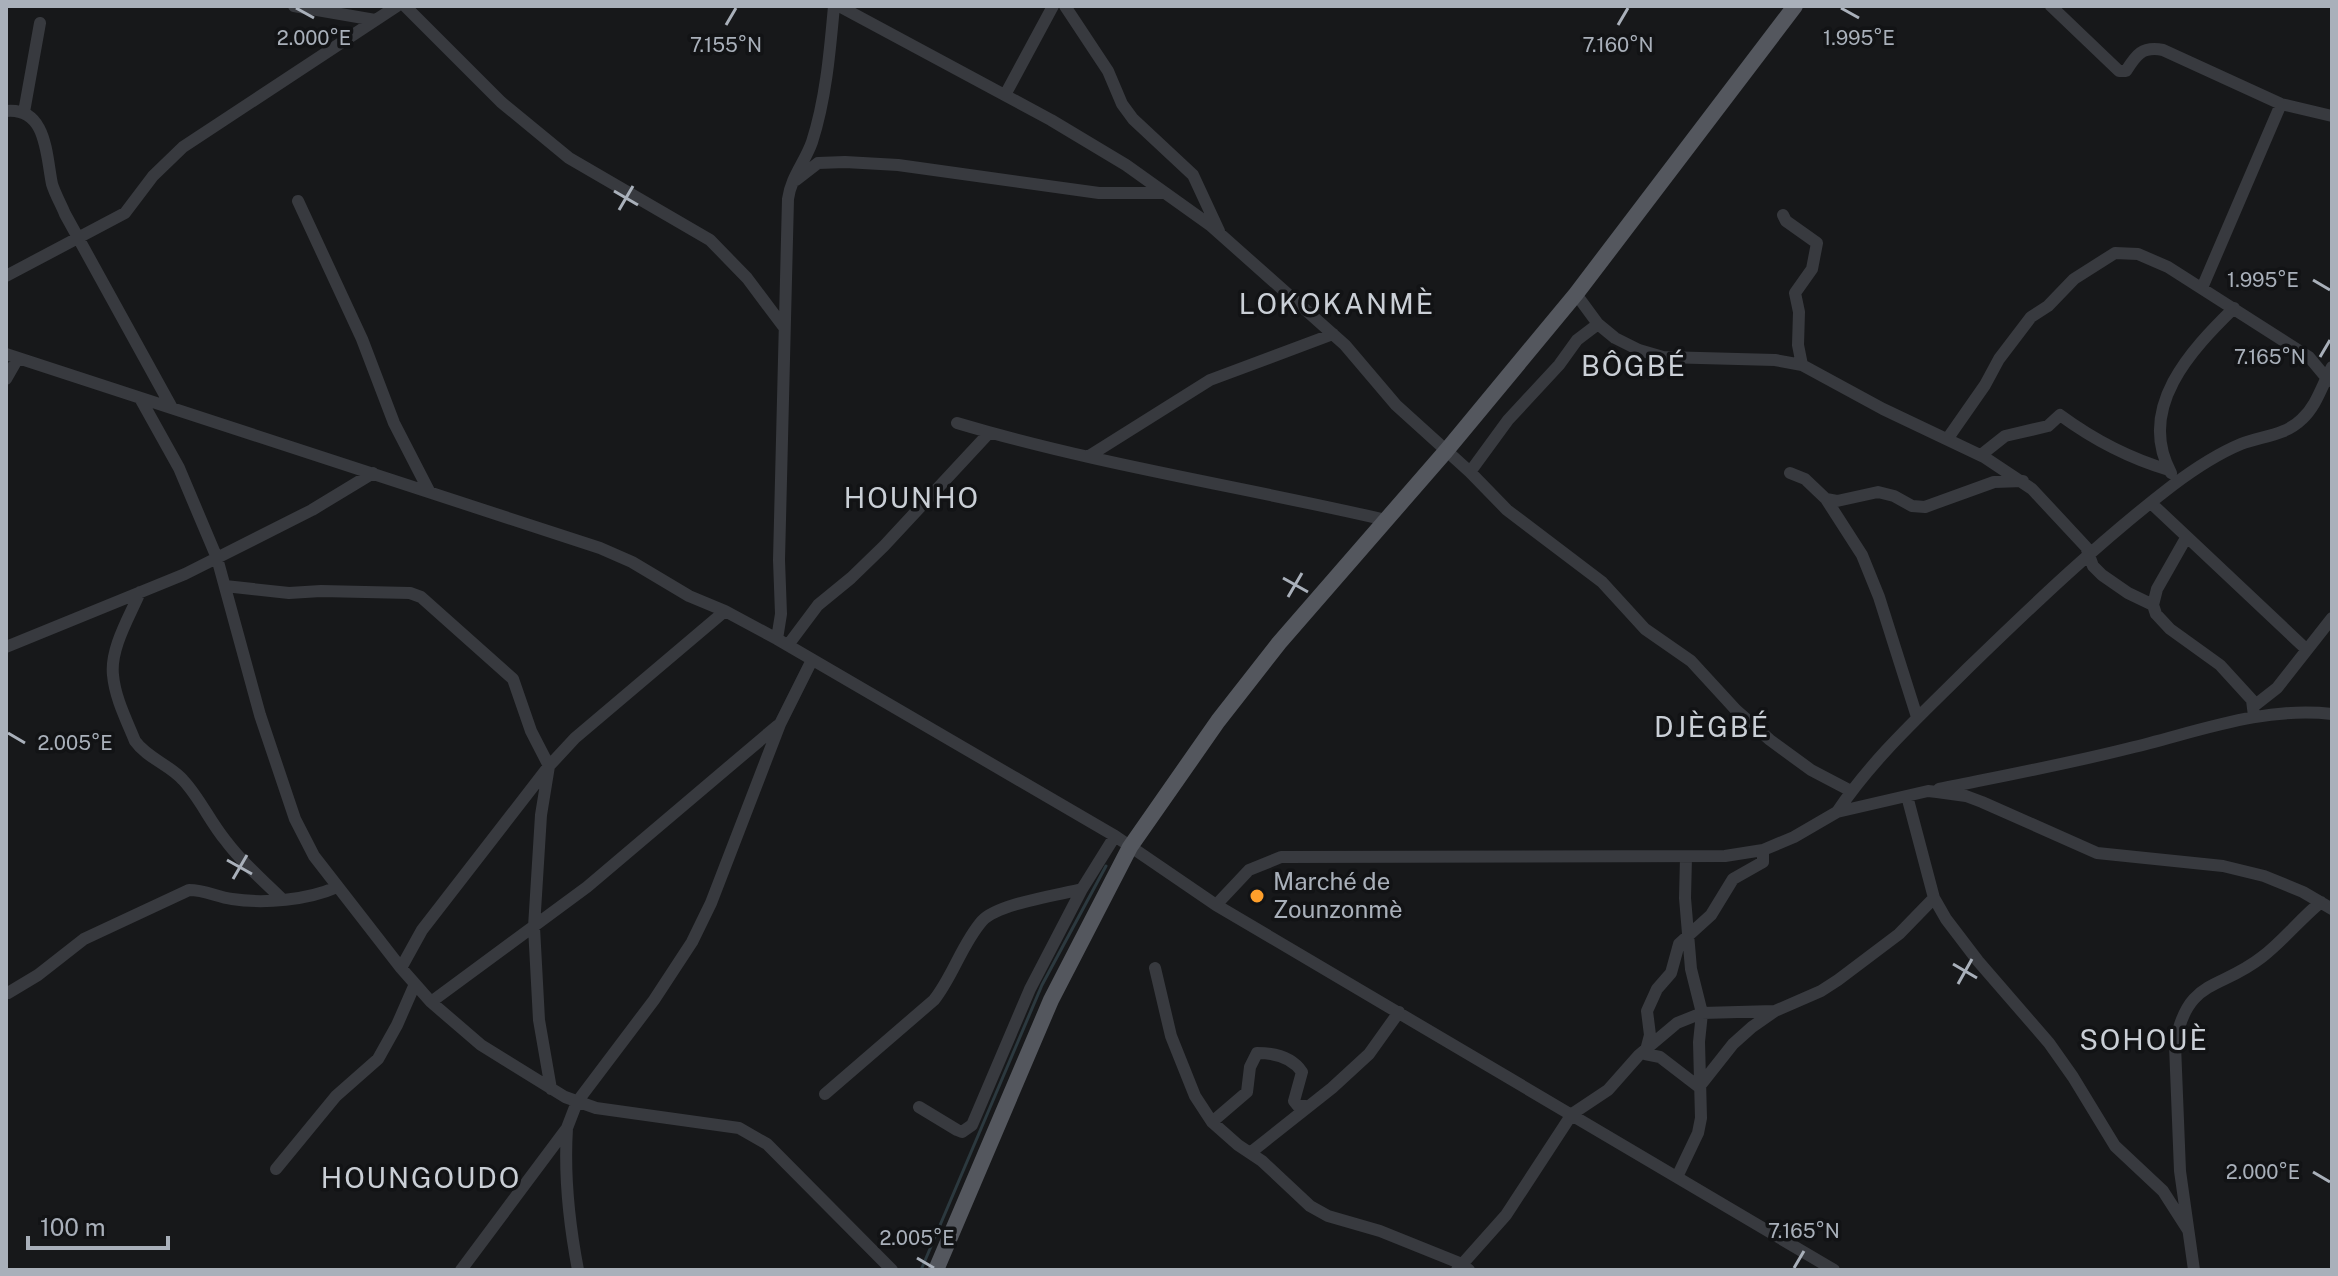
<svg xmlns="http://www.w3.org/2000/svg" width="2338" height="1276" font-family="'Public Sans',sans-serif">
<rect width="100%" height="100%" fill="#17181a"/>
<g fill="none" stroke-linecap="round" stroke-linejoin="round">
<!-- stream -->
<path stroke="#2c393f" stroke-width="3" d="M921,1270L1042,985L1106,866"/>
<!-- minor -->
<path stroke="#383a3f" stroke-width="12" d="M294,6L375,20
M405,6L501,102L569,158L710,240L747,278L783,326
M839,6L1051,120L1126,165L1210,225L1345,345L1396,405L1470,472L1507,510L1602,582L1645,629L1691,661L1736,710L1770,740L1811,770L1851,791
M1065,6L1108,71L1122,104L1133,119L1193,175L1219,231
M2051,6L2119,71H2126C2136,55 2142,46 2163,50L2281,104L2332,116
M1005,95L1053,6
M6,111C47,107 46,155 52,184C55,194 61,204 65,214L172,408
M24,112L40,23
M796,180L818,163L845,162L898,165L1099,193H1165
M298,201L362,339L394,423L429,491
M1783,215L1786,221L1817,243L1812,269L1795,293L1799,312L1798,345L1802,365
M6,276L125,213L153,176L183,147L397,6
M2202,288L2281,104
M1576,294L1598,324L1615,338L1639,350L1663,357L1775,360L1802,365L1883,409L1984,457L2032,489L2086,547L2093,566L2102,575L2128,593L2153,605
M6,354L600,548L632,562L689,596L725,611L777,639L1115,836L1216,905L1834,1270
M6,379L18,358
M140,398L179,468L217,558L260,715L295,819L314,856L401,968L431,1002L481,1045L565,1097L596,1108L739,1128L767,1144L892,1270
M957,423C1098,465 1244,487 1386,520
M1948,438L1985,385L1999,359L2031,317L2048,306L2074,279L2115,253L2138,254L2168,267L2309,357L2329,381
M1981,455L2005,436L2048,426L2060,415C2094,440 2128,458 2169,470
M1089,456L1210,380L1333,334
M1470,472L1508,420L1559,365L1577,340L1598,324
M1790,473L1805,479L1826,499L1837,501L1878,492L1894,496L1912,506L1925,507L1994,482L2023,481
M2171,473C2136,408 2191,350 2234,308
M1826,499L1862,555L1879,597L1917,717
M2151,503L2307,650
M2186,538L2157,589L2153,605L2156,614L2170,629L2220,665L2252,700L2254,716
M225,586L289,593L321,591L410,593L421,597L513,679L531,731L549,766L541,815L534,927L539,1020L551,1089
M140,592C130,616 110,648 113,675C115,698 127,721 135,741C147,758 170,765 183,780C200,798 210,822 226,841C242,863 263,880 282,899
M777,639L781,614L779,560L788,199C791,177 805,162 812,142C826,99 830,50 834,6
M788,645L818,605L851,578L884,546L989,433
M6,647L185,574L312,510L373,473
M2254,706L2277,688L2332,618
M1939,789C2002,776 2067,764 2130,748C2197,732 2262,706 2332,714
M1907,796L1934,898L1946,919L1978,961L2049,1043L2073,1077L2115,1146L2163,1191L2188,1230
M1837,812C1873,758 1922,714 1968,668C2034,604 2100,541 2173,485C2193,470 2217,454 2241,444C2261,436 2285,436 2302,419C2317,405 2322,385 2332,367
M1763,850V862L1733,879L1711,915L1679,944L1671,973L1657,989L1647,1011L1650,1035L1645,1054L1660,1057L1699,1087L1733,1044L1752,1027L1775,1011L1821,991L1838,980L1899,934L1934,898
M1216,905L1249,870L1281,857L1725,856L1763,850L1794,837L1837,812L1928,791L1937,792L1966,796L1982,802L2097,853L2223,866L2264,876L2303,892L2332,909
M401,968L422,930L549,766L575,738L725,611
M1155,968L1171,1036L1195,1096L1212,1122L1238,1145L1262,1161L1310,1206L1328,1216L1380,1231L1462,1264L1469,1270
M8,993L38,975L84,939L189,890C205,890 217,897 232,899C264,904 308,900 337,887
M431,1002L587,887L777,726
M825,1094L934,1000C953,976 962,944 982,921C997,904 1058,895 1082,889
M919,1107L957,1130L962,1132L972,1125L1030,989L1082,889L1115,836
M1212,1122L1247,1092L1250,1067L1257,1053C1274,1053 1292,1057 1302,1072L1294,1101L1298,1106H1306
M567,1128C564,1175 569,1223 578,1270
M1250,1153L1332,1088L1369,1054L1399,1012
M276,1169L336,1096L378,1059L397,1025L415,984
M1677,1177L1698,1133L1701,1118L1699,1042L1702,1013L1691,969L1685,898L1686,857
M461,1270L567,1128L577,1102L654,1000L692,942L711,903L780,724L812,660
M1457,1270L1506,1215L1572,1114L1608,1090L1639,1055L1677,1023L1702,1013L1774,1011
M2194,1270L2180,1171L2175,1045C2187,977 2219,991 2262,957C2283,941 2300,919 2321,902"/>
<!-- major -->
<path stroke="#54575e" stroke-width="16" d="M936,1270L1051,1000L1130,847L1218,721L1279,643L1446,451L1576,294L1795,6"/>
</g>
<!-- ticks -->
<path fill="none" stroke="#a9b0ba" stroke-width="3" d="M296,8L314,18M1841,8L1859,18M726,25L736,8M1618,25L1628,8M614,191L638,205M619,210L633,186M2313,280L2330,290M2320,357L2330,340M1283,578L1308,592M1288,597L1302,573M8,733L25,743M227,860L252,874M233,879L247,855M1953,964L1977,978M1958,984L1972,959M2313,1172L2330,1182M917,1258L934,1268M1794,1268L1804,1251"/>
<!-- markers -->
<circle fill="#fe9f2b" stroke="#121315" stroke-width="3" cx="1257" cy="896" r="8"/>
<g text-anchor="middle" stroke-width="7" stroke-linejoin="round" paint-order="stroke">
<!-- poi labels -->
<g font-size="24" fill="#a9b0ba" stroke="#121315" text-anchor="start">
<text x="1273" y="890">Marché de<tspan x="1273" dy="28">Zounzonmè</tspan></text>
</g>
<!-- quarter labels -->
<g font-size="28" letter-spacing="2" fill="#cacfd6" stroke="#121315">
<text x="1337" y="314">LOKOKANMÈ</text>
<text x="1634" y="376">BÔGBÉ</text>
<text x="912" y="508">HOUNHO</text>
<text x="1712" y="737">DJÈGBÉ</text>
<text x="2144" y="1050">SOHOUÈ</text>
<text x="421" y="1188">HOUNGOUDO</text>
</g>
</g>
<g font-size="20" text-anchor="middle" fill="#a9b0ba" stroke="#121315" stroke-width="7" stroke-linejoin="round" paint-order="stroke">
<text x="314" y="45">2.000°E</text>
<text x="1859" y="45">1.995°E</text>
<text x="726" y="52">7.155°N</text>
<text x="1618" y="52">7.160°N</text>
<text x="2263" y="287">1.995°E</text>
<text x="2270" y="364">7.165°N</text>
<text x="75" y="750">2.005°E</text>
<text x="2263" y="1179">2.000°E</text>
<text x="1804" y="1238">7.165°N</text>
<text x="917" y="1245">2.005°E</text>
</g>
<!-- border -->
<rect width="2338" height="1276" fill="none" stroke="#a9b0ba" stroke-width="16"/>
<!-- scale -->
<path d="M28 1236v12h140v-12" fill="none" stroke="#a9b0ba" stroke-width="4"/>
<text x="40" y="1236" font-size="24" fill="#a9b0ba" stroke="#121315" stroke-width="6" paint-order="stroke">100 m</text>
</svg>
